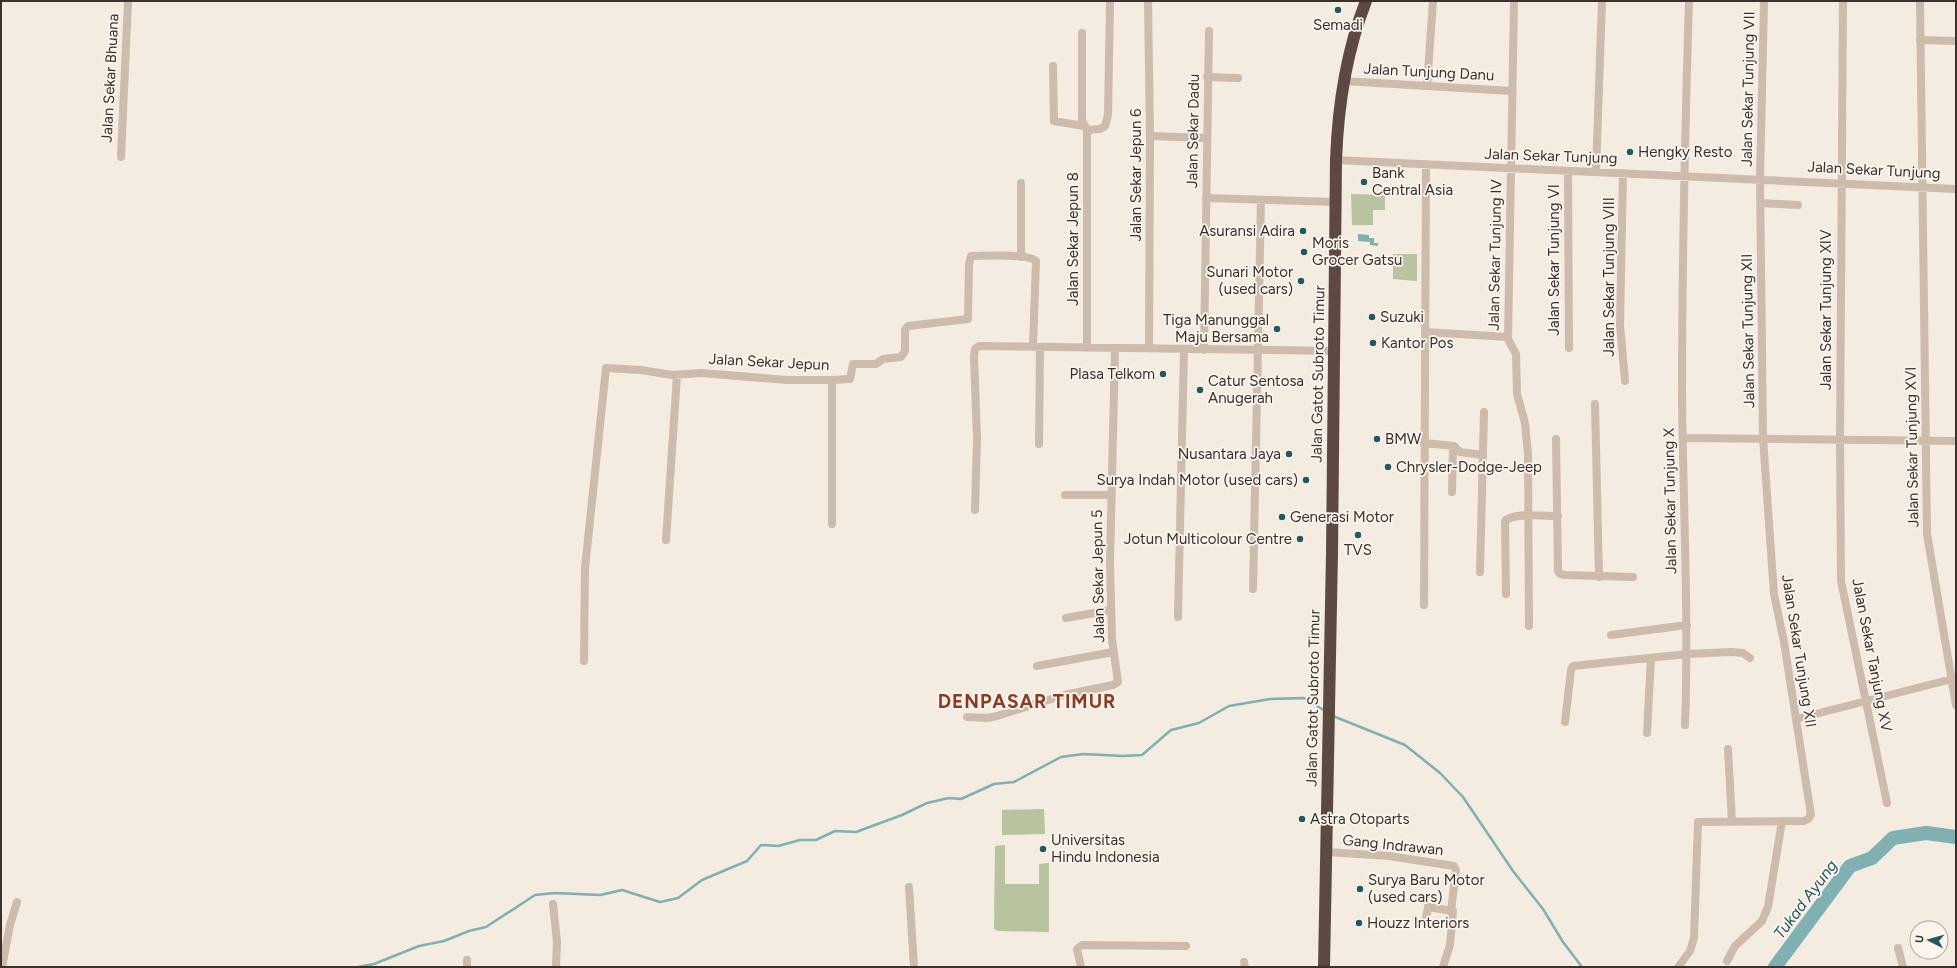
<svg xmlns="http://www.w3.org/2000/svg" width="1957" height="968" font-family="Figtree,sans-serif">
<rect width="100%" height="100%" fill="#f4ebe1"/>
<!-- green -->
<path fill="#b8c4a0" d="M1351,194L1385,195V210H1373V225H1352Z
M1393,254H1417V281L1393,279Z
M1044,809L1045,834L1002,835V810Z
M1005,845V884H1039V864L1049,863V932L998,931L994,929L995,846Z"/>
<!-- water -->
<path fill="#7fb0b2" d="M1358,234L1369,235V238H1374V243H1378V246L1370,245V242L1358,241Z"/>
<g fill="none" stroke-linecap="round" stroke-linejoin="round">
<!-- stream -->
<path stroke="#7fb0b2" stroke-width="2.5" d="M1333,716L1405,745L1440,773L1463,797L1513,871L1543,909L1563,942L1582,967
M358,967L374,964L419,946L444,941L469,931L486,927L535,895L555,893L600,895L622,890L660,902L678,898L702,880L747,861L761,845L778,846L800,840H816L835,831L856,832L902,815L927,803L949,798L961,799L994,784L1014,782L1061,757L1083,754L1122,756L1142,755L1171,730L1199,723L1229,706L1270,699L1304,698L1325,711"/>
<!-- river -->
<path stroke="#7fb0b2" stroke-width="14" d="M1775,967L1850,866L1872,858L1893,838L1926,833L1956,837"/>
<!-- minor -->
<path stroke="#cdbbac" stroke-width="8" d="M1148,1L1150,136L1149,349
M1514,1L1508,339L1516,354L1517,394L1525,423L1528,453L1529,626
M1843,1L1840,439L1841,581L1887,803
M1920,1L1927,534L1956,705
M1082,33V120L1087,130
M1920,40L1956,41
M1053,66L1054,121L1084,126
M1207,77L1238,78
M1343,81L1512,91
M1427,86L1433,1
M1087,130L1100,129L1105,126L1108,115L1110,1
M1150,136L1207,138
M121,157L128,1
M1336,160L1956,189
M1568,171L1569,348
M1596,172L1602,1
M1623,173L1620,325L1625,381
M1206,198L1335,202
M1761,203L1798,205
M1021,257V183
M1425,332L1508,337
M1087,348V130
M1204,350L1209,31
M1595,404L1599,577
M1684,438L1956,441
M1556,439L1558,571L1560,574L1565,575L1633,577
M1424,443L1454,446L1460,452L1483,455
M1039,444L1040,347
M1452,492L1453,446
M1065,495H1111
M975,510L977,439L974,356L975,349L979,346L1335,351
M832,524V380
M666,540L677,375
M1480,572L1484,412
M1253,589L1261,200
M1506,594L1505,521C1513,512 1545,516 1558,516
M1424,605L1426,164
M1178,617L1184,349
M1066,618L1111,610
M1611,635L1687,625
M584,661L585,568L606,368L641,370L672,375L701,373L787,380H832L850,379L853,364H876L883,359L901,357L905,351V330L908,326L968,319L969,264L971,256C984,256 1028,253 1036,261L1033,346
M1037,666L1113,652
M967,717L987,718L997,716L1064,695L1113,685L1118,682L1112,639L1110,562L1115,348
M1796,719L1956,678
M1565,722L1571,670L1573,666L1687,654L1731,652L1743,653L1750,658
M1685,725C1689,615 1683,504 1682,394C1682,263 1685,132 1689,1
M1647,733L1651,658
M1728,749L1732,822
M1326,852L1389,856L1454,866L1456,870L1451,911
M909,887L914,967
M553,904L557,942L556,967
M1425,923L1428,907L1453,911L1450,945L1443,967
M1898,948L1903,967
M1727,961L1735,946L1762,921L1768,907L1782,821
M1244,962L1245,967
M1679,966L1690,951L1694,938L1698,822L1804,821L1808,819L1811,815L1784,642L1774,594L1763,438L1760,179L1764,1
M2,967L10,925L17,902
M467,967V960
M1081,967L1077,949L1082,945L1186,946"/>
<!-- highway -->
<path stroke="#5c4a42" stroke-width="12" d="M1324,967L1332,553L1336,160C1338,105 1346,52 1366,1"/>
</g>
<!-- markers -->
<g fill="#1f5a5e" stroke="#fbf5ee" stroke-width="1.5">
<circle cx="1338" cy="10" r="4"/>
<circle cx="1630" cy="152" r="4"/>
<circle cx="1364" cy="182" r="4"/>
<circle cx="1303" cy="231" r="4"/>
<circle cx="1304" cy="252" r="4"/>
<circle cx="1301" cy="281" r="4"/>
<circle cx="1372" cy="317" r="4"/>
<circle cx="1277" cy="329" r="4"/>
<circle cx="1373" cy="343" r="4"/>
<circle cx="1163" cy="374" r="4"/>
<circle cx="1200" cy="390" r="4"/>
<circle cx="1377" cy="439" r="4"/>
<circle cx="1289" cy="454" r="4"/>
<circle cx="1388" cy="467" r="4"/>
<circle cx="1306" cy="480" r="4"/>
<circle cx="1282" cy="517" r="4"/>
<circle cx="1358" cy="535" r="4"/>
<circle cx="1300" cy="539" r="4"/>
<circle cx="1302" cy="819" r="4"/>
<circle cx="1043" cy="849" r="4"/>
<circle cx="1360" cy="889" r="4"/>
<circle cx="1359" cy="923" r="4"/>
</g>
<g text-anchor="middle" stroke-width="3.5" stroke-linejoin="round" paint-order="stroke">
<!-- poi labels -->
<g font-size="15" fill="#3b302b" stroke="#fbf5ee" text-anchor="start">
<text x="1338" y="30" text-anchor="middle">Semadi</text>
<text x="1638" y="157">Hengky Resto</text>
<text x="1372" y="178">Bank<tspan x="1372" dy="17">Central Asia</tspan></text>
<text x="1295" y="236" text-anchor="end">Asuransi Adira</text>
<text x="1312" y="248">Moris<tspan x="1312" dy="17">Grocer Gatsu</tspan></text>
<text x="1293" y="277" text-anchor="end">Sunari Motor<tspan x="1293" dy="17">(used cars)</tspan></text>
<text x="1380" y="322">Suzuki</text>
<text x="1269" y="325" text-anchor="end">Tiga Manunggal<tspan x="1269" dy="17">Maju Bersama</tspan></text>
<text x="1381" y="348">Kantor Pos</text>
<text x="1155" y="379" text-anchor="end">Plasa Telkom</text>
<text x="1208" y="386">Catur Sentosa<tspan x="1208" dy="17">Anugerah</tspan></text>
<text x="1385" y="444">BMW</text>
<text x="1281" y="459" text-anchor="end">Nusantara Jaya</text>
<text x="1396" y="472">Chrysler-Dodge-Jeep</text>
<text x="1298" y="485" text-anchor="end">Surya Indah Motor (used cars)</text>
<text x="1290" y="522">Generasi Motor</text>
<text x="1292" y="544" text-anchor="end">Jotun Multicolour Centre</text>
<text x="1358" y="555" text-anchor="middle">TVS</text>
<text x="1310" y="824">Astra Otoparts</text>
<text x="1051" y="845">Universitas<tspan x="1051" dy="17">Hindu Indonesia</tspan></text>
<text x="1368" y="885">Surya Baru Motor<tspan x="1368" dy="17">(used cars)</tspan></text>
<text x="1367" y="928">Houzz Interiors</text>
</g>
<!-- street labels -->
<g font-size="15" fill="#3b302b" stroke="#fbf5ee">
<text transform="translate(1429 72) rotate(3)" y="5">Jalan Tunjung Danu</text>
<text transform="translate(110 78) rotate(-87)" y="5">Jalan Sekar Bhuana</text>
<text transform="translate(1748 89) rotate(-89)" y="5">Jalan Sekar Tunjung VII</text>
<text transform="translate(1193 131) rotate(-89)" y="5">Jalan Sekar Dadu</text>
<text transform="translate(1551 156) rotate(2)" y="5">Jalan Sekar Tunjung</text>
<text transform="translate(1874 170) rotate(3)" y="5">Jalan Sekar Tunjung</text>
<text transform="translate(1136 175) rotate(-90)" y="5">Jalan Sekar Jepun 6</text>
<text transform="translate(1073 239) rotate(-90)" y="5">Jalan Sekar Jepun 8</text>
<text transform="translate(1495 255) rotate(-89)" y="5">Jalan Sekar Tunjung IV</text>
<text transform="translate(1554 260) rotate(-90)" y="5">Jalan Sekar Tunjung VI</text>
<text transform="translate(1609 277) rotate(-90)" y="5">Jalan Sekar Tunjung VIII</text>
<text transform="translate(1826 310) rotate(-90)" y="5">Jalan Sekar Tunjung XIV</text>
<text transform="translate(1748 331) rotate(-91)" y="5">Jalan Sekar Tunjung XII</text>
<text transform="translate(769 362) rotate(3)" y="5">Jalan Sekar Jepun</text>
<text transform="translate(1318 374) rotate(-89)" y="5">Jalan Gatot Subroto Timur</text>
<text transform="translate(1912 447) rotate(-91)" y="5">Jalan Sekar Tunjung XVI</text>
<text transform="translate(1670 501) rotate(-91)" y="5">Jalan Sekar Tunjung X</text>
<text transform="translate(1098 576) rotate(-91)" y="5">Jalan Sekar Jepun 5</text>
<text transform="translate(1799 651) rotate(81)" y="5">Jalan Sekar Tunjung XII</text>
<text transform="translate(1872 655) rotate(79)" y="5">Jalan Sekar Tanjung XV</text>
<text transform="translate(1313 698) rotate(-89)" y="5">Jalan Gatot Subroto Timur</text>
<text transform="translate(1393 845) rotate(6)" y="5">Gang Indrawan</text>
</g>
<!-- water labels -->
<g font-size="16" font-style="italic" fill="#1f5a5e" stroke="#fbf5ee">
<text transform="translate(1805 899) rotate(-53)" y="6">Tukad Ayung</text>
</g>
<!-- district labels -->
<g font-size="19" font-weight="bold" letter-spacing="1" fill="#8c3b22" stroke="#fbf5ee">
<text x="1027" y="708">DENPASAR TIMUR</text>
</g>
</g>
<!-- border -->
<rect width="1957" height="968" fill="none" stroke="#3b302b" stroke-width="4"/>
<!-- north arrow -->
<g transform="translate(1929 940) rotate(276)"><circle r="19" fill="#fbf5ee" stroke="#aea6a0"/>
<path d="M0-3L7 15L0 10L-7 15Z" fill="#1f5a5e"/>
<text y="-6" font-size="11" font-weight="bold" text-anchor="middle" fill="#3b302b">U</text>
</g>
</svg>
